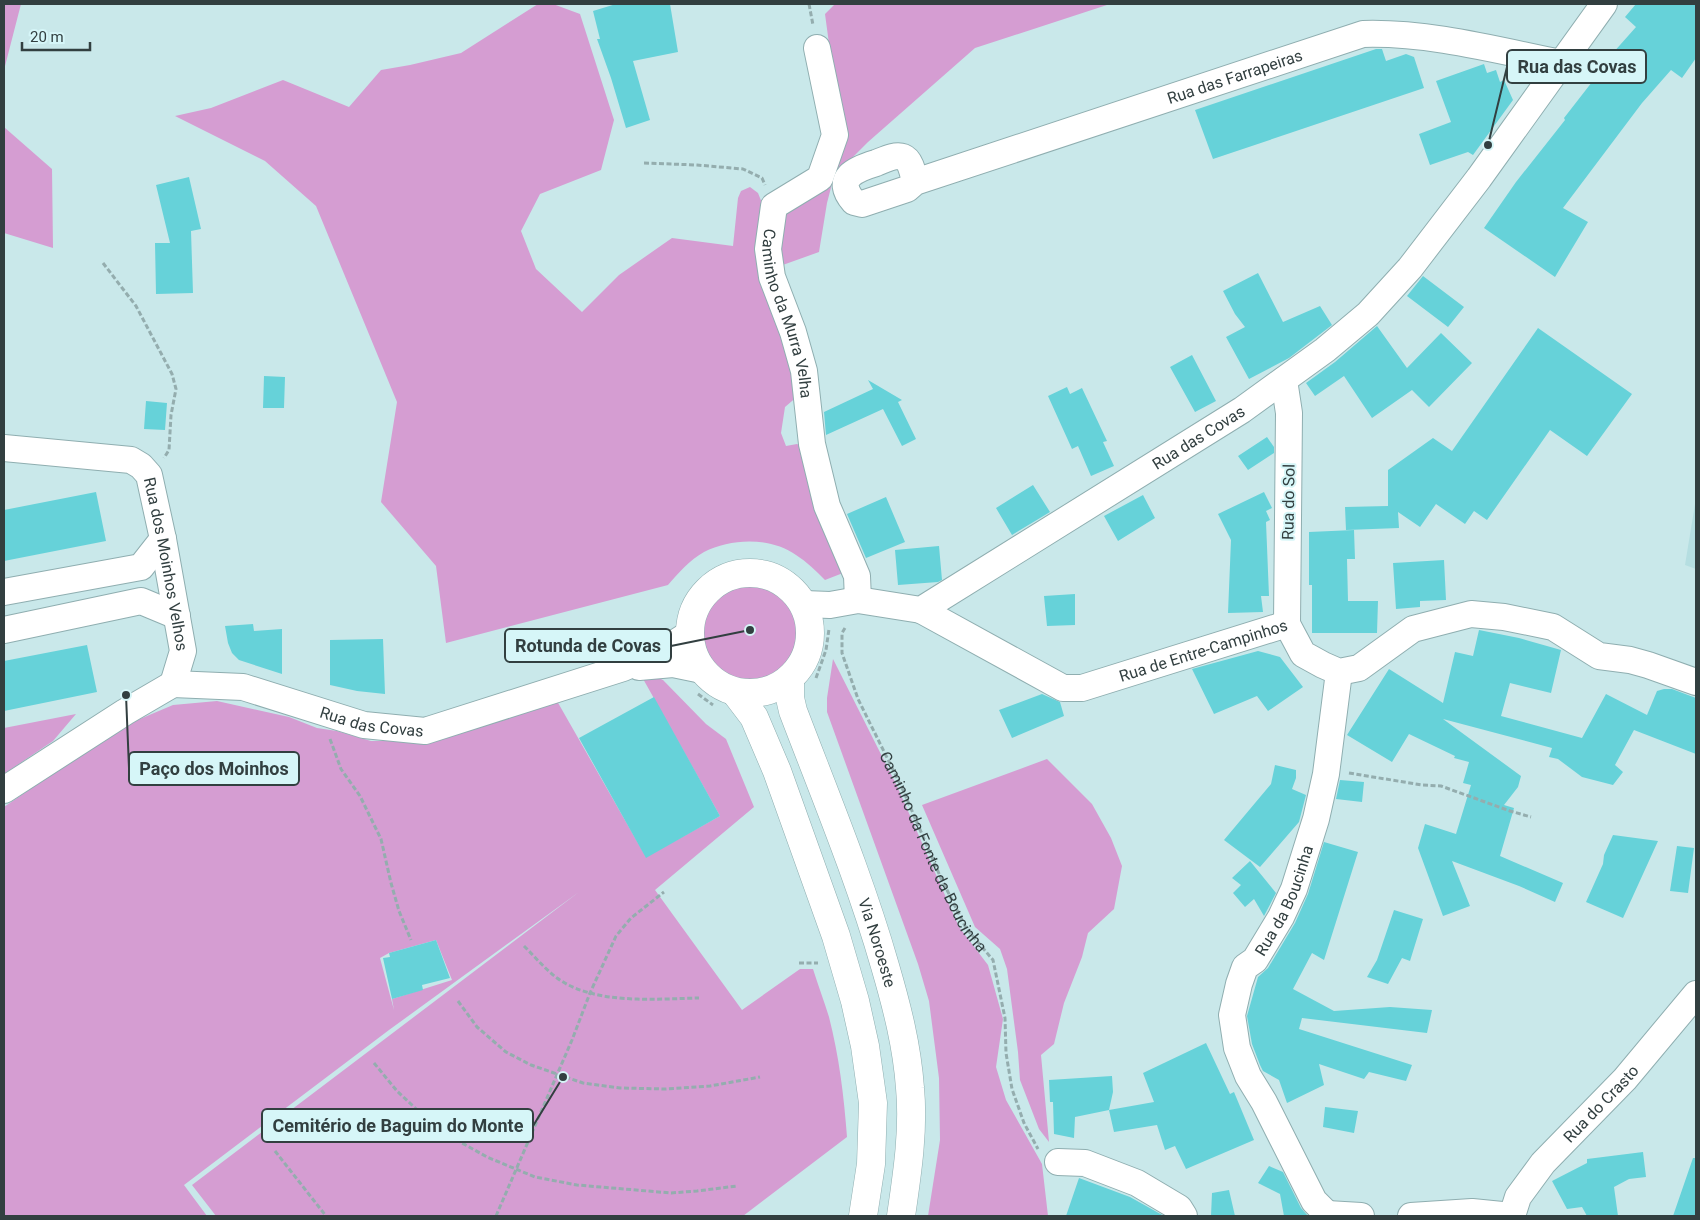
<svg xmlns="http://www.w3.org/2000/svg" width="1700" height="1220" font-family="Roboto,sans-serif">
<rect width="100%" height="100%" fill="#c9e8ea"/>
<!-- built -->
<path fill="#b5dee1" d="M1696,498V569L1685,565Z"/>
<!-- green -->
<path fill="#d59dd2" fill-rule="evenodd" d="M4,4H21L4,70Z
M538,4H553L580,14L614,120L601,170L540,194L521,231L536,269L582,312L619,275L672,238L733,246L738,198L741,191L750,187L758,193L762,203L799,395L785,407L781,433L786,446L797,444L803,447L843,573L825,580C816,571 807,562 796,555C770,537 732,538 704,552C690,560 678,573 668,585L446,643L436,566L381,502L397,402L316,206L265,161L175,116L211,108L283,80L349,107L381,70L410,65L461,53Z
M835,4H1110L975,48L868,142L834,176L827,203L819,252L780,266V221L842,140L825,14Z
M4,127L52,169L53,248L4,233Z
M703 633a47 47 0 1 1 94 0a47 47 0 1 1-94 0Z
M833,659L897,786L959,927L988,965L1003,1019L996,1067L1006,1100L1042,1164L1048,1216H928L940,1140L939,1078L929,1001L918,964L827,712V698Z
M650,674L663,680L706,724L726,739L754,807L655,890L742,1010L800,969H813C818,985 824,1001 829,1017C839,1056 844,1096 847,1137L743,1216H216L192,1185L579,892L389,1030L184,1185L207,1216H4V807L121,727L173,705L217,701L289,717L317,728L337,731L371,741H411L557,701L646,857L720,816L642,677ZM436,940L452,980L392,999L394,1010L380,958L389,953Z
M76,714L53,741L4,774V728Z
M1047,759L1092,804L1111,838L1122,866L1114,909L1088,933L1082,957L1064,1003L1054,1044L1041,1055L1049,1142L1039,1129L1020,1080L1018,1052L1007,969L1000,949L975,927L922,805Z"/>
<!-- building -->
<path fill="#66d2d9" d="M616,4H670L678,52L633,61L650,120L626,128L611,78L597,39H600L593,11Z
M1636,4H1696V58L1682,78L1671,70L1642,103L1563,208L1588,222L1555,277L1484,228L1516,182L1565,120L1564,118L1606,64L1604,63L1636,27L1625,17Z
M1376,49H1382L1386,61L1406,54L1414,57L1424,88L1213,159L1195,110Z
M1484,64L1487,73L1496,70L1500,82L1504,80L1513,100L1473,155L1468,152L1430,165L1419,134L1451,122L1436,81Z
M189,177L201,229L191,231L193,293L156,294L155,243H170L156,185Z
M1258,273L1283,322L1320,306L1332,325L1289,358L1249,379L1226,337L1245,327L1235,314L1223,291Z
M1423,276L1464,307L1448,327L1407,296Z
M1377,326L1407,368L1441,333L1472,363L1429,407L1412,390L1372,418L1344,376L1315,396L1306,383L1335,362Z
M1538,328L1632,394L1587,456L1550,430L1487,520L1474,511L1465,524L1436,504L1420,527L1398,512L1399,528L1346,530L1345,507L1388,506V470L1433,438L1452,451Z
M1192,355L1216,401L1195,412L1170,367Z
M264,376L285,377L284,408H263Z
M868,380L902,400L898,402L916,439L902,446L883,409L826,435L824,412L873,389Z
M1067,387L1070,394L1082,388L1107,441L1103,442L1114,466L1091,476L1078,446L1072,449L1048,396Z
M146,401L167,403L165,430L144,429Z
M1267,437L1274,447V453L1248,470L1238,456Z
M1033,485L1050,512L1012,535L996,508Z
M96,492L106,541L4,561V510Z
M1264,492L1272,508L1266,511L1270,520L1266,522L1269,596H1261L1263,612L1228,613L1231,540L1218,514Z
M1143,495L1155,518L1118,541L1104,516Z
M886,497L905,542L866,558L847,514Z
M1354,530L1355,559H1347L1348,601H1378L1377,633H1312V585H1309V532Z
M939,546L942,580L938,582L898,585L895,550Z
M1444,560L1446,600L1420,601V607L1396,609L1393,563Z
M1075,594V625L1047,626L1044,596Z
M253,624L254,631L282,629V674L239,660L232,653L228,643L225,626Z
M1479,630L1519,638L1561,650L1551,693L1510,683L1501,716L1582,738L1606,694L1647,715L1657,691L1664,689H1672L1696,698V754L1634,730L1615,765L1623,772L1613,785L1582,777L1558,759L1549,757L1552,748L1443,719L1521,776L1518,787L1504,805L1514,808L1500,856L1563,883L1555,902L1519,886L1452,861L1470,906L1443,916L1418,848L1425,824L1456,834L1471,785L1463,783L1469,762L1454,758L1455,756L1409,734L1392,762L1347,735L1389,669L1443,703L1455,652L1473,656Z
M383,639L385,694L357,691L330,685V640Z
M87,645L97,692L4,711V661Z
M1258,651L1280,657L1303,687L1268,711L1257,696L1214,714L1192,669Z
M1042,694L1060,702L1064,716L1012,738L999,710Z
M654,697L720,816L646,858L579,738Z
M1275,765L1296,770V778L1292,789L1306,795L1299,822L1260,867L1224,840L1271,784Z
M1340,780L1364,782L1362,802L1336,799Z
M1613,835L1658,841L1623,918L1586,902L1603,864L1604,855Z
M1324,842L1358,852L1324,960L1312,953L1293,989L1334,1011L1390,1007L1432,1010L1427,1033L1302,1018L1299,1029L1412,1065L1406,1081L1369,1072L1364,1079L1319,1064L1324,1085L1287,1103L1279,1080L1263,1071L1260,1065L1252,1044L1247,1016L1258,977L1268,968L1295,923L1308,894Z
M1677,846L1694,848L1688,893L1670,891Z
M1250,861L1276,893L1264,916L1254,899L1245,907L1233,893L1241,885L1232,878Z
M1394,910L1423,919L1410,961L1402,958L1388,984L1367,977L1377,960Z
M436,940L450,978L422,985L423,990L392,999L383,958L390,957L389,953Z
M1206,1043L1230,1094L1234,1092L1254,1140L1186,1169L1175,1146L1165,1150L1157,1125L1114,1132L1109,1110L1154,1102L1143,1073Z
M1112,1076L1113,1092L1109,1110L1075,1117L1074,1138L1054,1134L1053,1102H1050L1049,1080Z
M1325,1107L1358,1111L1354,1133L1323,1127Z
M1643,1152L1646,1177L1629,1179L1614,1187L1618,1216H1587L1582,1207L1567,1209L1552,1181L1587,1163V1159Z
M1693,1158H1696V1216H1673Z
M1269,1166L1283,1172L1301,1208L1308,1216H1284L1280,1194L1258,1183Z
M1079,1178L1130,1197L1164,1216H1066Z
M1229,1190L1235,1216H1211L1212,1193Z"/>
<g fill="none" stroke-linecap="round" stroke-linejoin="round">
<!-- street casing -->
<g stroke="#8faeb0" stroke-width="28">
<g id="street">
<path id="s2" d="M817,48L835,135L820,178L774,206L768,249L772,277L793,332L804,371L812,444L827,506L857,576L858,600"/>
<path id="s3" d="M915,182C913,174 911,160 903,157C895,154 884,160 876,163C856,169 833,178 854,202L862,204L907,189L915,182L1363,34C1428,32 1496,50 1560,63"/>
<path d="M1284,380L1289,413L1287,624"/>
<path id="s4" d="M4,448L131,460L141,466L149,475L163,539L183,651L173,684"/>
<path d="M4,592L141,567L163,539"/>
<path id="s5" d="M804,604L830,605L858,600L921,610L1242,410L1325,350L1368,314L1410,268L1479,178L1604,4"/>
<path id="s6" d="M921,610L1063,688H1082L1287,624L1303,654L1323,665L1339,672L1359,668L1413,629L1471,614L1504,617L1553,627L1599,656L1630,660L1648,665L1696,682"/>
<path d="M4,630L141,601L177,616"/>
<path d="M639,667L673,664L702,670"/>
<path id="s7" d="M173,684L243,687L364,725L425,731L623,668L664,650L689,634"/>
<path d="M4,790L125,712L173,684"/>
<path d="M1058,1162L1085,1163L1137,1183L1179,1208L1184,1216"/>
<path id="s8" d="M1327,1214L1314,1201L1264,1102L1248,1076L1237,1048L1232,1015L1239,984L1245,967L1255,960L1281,917L1294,889L1316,819L1326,774L1339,672"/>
<path d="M1327,1214L1361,1216"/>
<path d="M1411,1216L1472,1212L1512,1216"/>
<path id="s9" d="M1512,1216L1518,1197L1543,1163L1625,1079L1696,994"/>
</g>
</g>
<!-- secondary casing -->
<g stroke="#8faeb0" stroke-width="29">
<g id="secondary">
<circle cx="750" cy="633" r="60"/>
<path id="s10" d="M790,679V698L793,711C825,795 860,879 885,966C897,1007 907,1046 910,1088C914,1130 907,1175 901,1216"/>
<path d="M735,692L754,717L777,771L836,936L855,1001L865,1046L873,1103L871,1164L863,1216"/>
</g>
</g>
<!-- path -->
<g stroke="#94adae" stroke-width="3" stroke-dasharray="5 2.5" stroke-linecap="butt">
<path d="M809,4L813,25"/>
<path d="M644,163L697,165L743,169L762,178L765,185"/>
<path d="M103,263L136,306L172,374L176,389L171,415L169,450L164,458"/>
<path id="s1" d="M845,628L842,633V653L858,699L903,790L940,876L966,928L993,960L1005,1018L1006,1053L1012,1089L1024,1123L1038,1149"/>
<path d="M816,678L826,650L829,629"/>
<path d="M698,694L713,705"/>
<path d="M330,739L341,769L360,796L381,839L391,883L399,911L411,940"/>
<path d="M1349,773L1422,785L1441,786L1510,811L1531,817"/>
<path d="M524,946C535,957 545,969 557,978C594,1005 655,999 699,998"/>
<path d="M799,963H818"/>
<path d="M458,1001L477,1027L506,1052L531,1065L583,1083L620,1088L665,1089L710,1086L760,1077"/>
<path d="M374,1063L397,1091L428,1120L455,1139L487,1157L535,1177L577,1185L671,1193L697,1191L737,1186"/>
<path d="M275,1151L326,1216"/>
<path d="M496,1216L572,1040L590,993L616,936L631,918L664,892"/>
</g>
<!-- street -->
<use href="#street" stroke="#fff" stroke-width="26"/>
<!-- secondary -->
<use href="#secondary" stroke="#fff" stroke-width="28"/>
</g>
<g text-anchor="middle" stroke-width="4" stroke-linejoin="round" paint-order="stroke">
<!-- street labels -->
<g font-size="16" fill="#323f40" stroke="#d6f6f8">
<text dy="6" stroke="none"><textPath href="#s3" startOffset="519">Rua das Farrapeiras</textPath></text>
<text dy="6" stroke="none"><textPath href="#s2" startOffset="299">Caminho da Murra Velha</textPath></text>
<text dy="6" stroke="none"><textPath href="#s5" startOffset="445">Rua das Covas</textPath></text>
<text transform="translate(1288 502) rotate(-89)" y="6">Rua do Sol</text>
<text dy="6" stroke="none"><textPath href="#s4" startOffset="242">Rua dos Moinhos Velhos</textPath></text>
<text dy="6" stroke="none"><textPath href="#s6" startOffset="308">Rua de Entre-Campinhos</textPath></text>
<text dy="6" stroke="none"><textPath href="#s7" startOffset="204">Rua das Covas</textPath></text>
<text dy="6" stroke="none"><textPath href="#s1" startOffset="245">Caminho da Fonte da Boucinha</textPath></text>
<text dy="6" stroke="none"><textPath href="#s8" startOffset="352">Rua da Boucinha</textPath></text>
<text dy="6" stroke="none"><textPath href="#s10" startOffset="279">Via Noroeste</textPath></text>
<text dy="6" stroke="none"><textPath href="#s9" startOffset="145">Rua do Crasto</textPath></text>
</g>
</g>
<!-- callouts -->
<path fill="none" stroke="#323f40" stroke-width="2" d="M1488 145L1507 67M750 630L671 646M126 695L129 768M563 1077L533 1126"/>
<g fill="#323f40" stroke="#d6f6f8" stroke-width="2">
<circle cx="1488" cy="145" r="5"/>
<circle cx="750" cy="630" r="5"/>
<circle cx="126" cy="695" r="5"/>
<circle cx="563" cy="1077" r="5"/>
</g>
<g fill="#d6f6f8" stroke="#323f40" stroke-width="2">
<rect x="1507" y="50" width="139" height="33" rx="5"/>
<rect x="505" y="629" width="166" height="33" rx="5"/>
<rect x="129" y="752" width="170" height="33" rx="5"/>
<rect x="262" y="1109" width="271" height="33" rx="5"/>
</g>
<g font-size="18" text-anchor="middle" font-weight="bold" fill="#323f40">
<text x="1577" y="73">Rua das Covas</text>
<text x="588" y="652">Rotunda de Covas</text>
<text x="214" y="775">Paço dos Moinhos</text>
<text x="398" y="1132">Cemitério de Baguim do Monte</text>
</g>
<!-- border -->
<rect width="1700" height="1220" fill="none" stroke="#323f40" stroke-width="10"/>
<!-- scale -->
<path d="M22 42v8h68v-8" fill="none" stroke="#323f40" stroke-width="2.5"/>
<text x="30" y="42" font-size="15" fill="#323f40" stroke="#d6f6f8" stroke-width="4" paint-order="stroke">20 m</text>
</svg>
